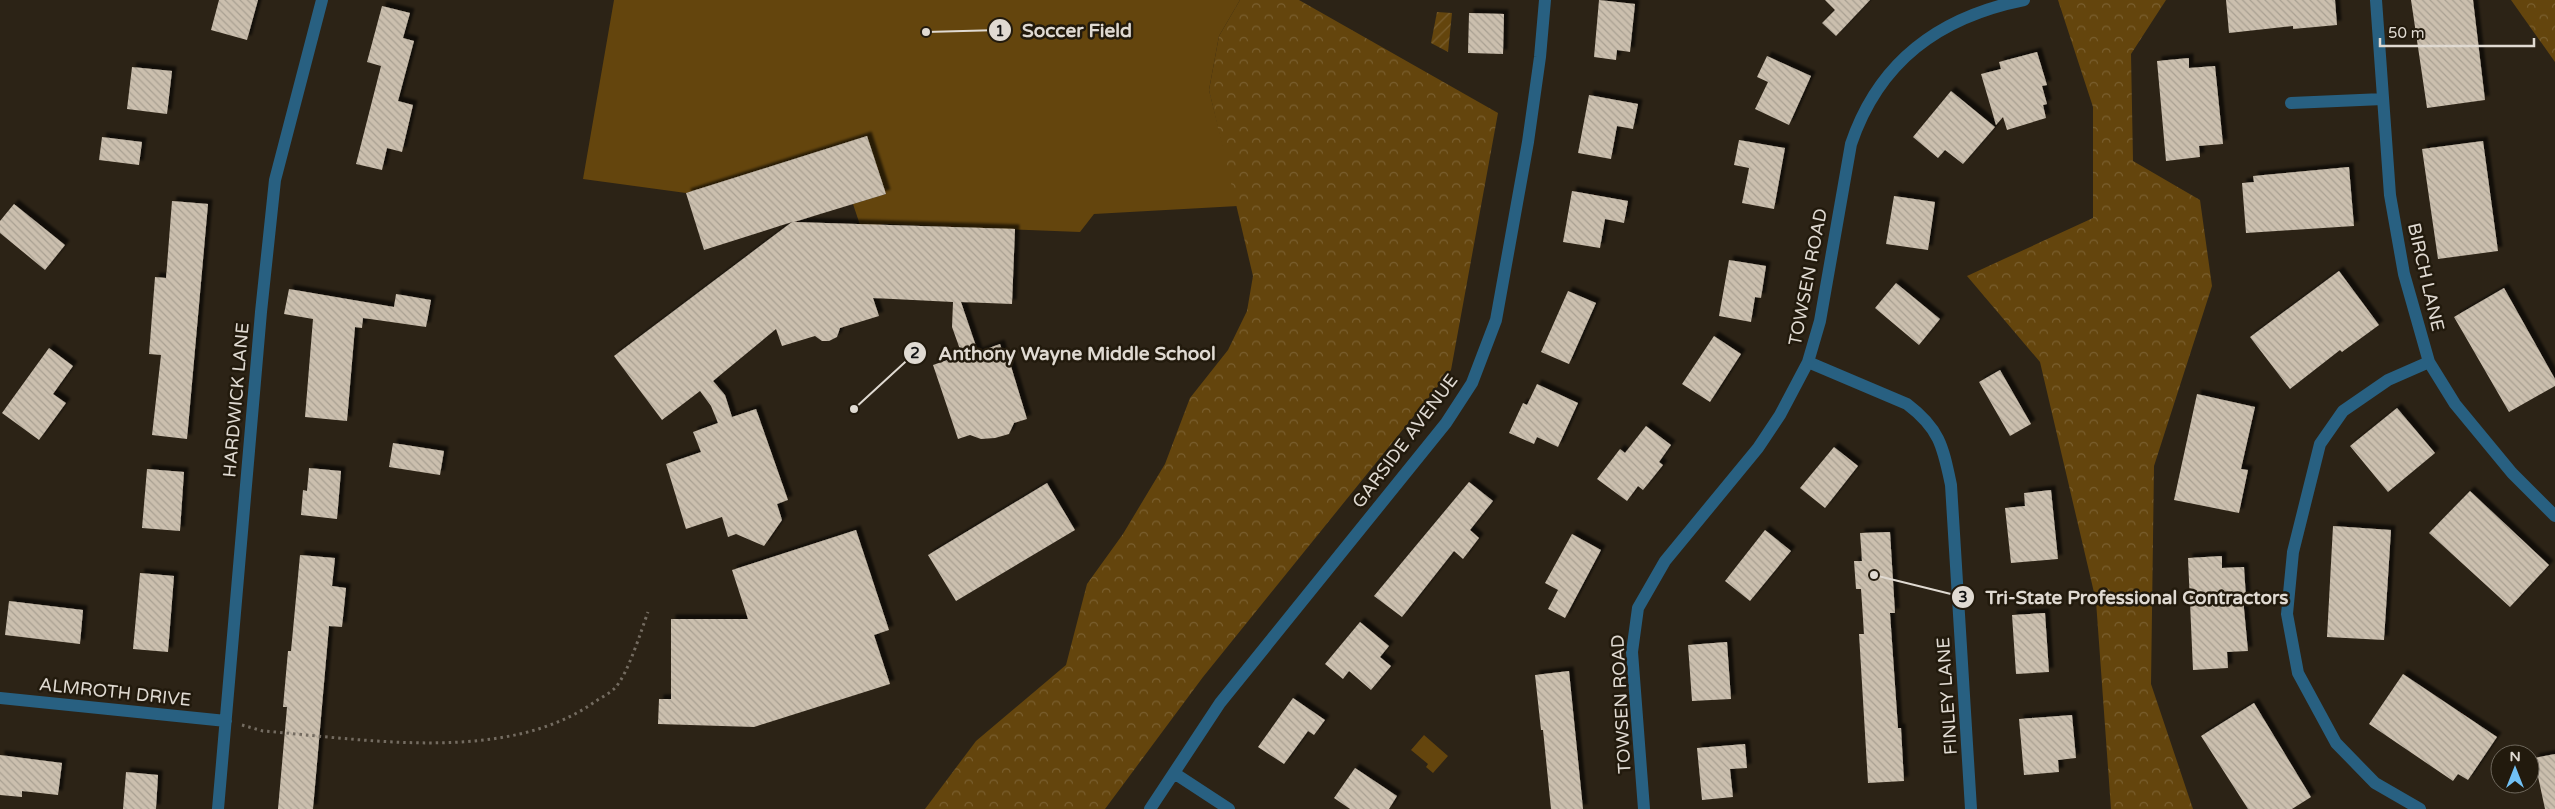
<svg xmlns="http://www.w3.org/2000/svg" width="2555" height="809" font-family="'Varela Round',sans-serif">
<defs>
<pattern id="forest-crowns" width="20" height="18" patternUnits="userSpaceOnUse" patternTransform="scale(1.25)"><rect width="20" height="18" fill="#64450d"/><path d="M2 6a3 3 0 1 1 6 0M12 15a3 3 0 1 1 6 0" fill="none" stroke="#7a5f2f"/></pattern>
<pattern id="garden-furrows" width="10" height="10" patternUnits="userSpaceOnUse" patternTransform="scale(1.25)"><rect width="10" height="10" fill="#64450d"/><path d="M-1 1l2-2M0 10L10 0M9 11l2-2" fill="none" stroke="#7a5f2f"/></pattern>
<pattern id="building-back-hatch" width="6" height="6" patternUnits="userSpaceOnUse" patternTransform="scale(1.25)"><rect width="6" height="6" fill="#cbbfae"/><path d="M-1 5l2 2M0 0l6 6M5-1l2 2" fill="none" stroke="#a9a092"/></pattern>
<filter id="shadow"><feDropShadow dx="4.5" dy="-4.5" stdDeviation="1" flood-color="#0009"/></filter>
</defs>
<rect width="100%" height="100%" fill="#2c2316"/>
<!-- green -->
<path fill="#64450d" d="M614,0H1240L1219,36L1209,90L1238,206L1094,214L1080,232L883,224L862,231L853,204L886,194L867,136L686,193L583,179Z
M1424,735L1448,756L1433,773L1426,767L1428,764L1411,750Z"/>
<!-- forest -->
<path fill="url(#forest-crowns)" d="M1240,0H1299L1498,113L1451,370L1203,677L1105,809H925L976,741L1066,665L1087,584L1123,534L1165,464L1190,398L1228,350L1247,311L1253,276L1209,90L1219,36Z
M2058,0H2166L2131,54L2133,161L2200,200L2212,286L2154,466L2151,684L2193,809H2111L2096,601L2040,362L1967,276L2093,218V107Z
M2511,0H2555V62Z"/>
<!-- garden -->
<path fill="url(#garden-furrows)" d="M1437,12L1452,13L1448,52L1431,43Z"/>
<!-- building -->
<path fill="url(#building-back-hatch)" filter="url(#shadow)" d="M219,0H258L247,40L211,30Z
M1599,0L1635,4L1630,52L1617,50L1616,60L1594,57Z
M1825,0H1870L1836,36L1822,23L1835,10Z
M2226,0H2335L2337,25L2293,29V26L2229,33Z
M2411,0H2473L2485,100L2427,108Z
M382,6L410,13L403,38L414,41L398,101L413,105L402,152L387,148L382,170L356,164L381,66L367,62Z
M1469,13L1504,14L1503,54L1468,53Z
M2037,52L2047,85L2042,86L2047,104L2043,105L2046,118L2007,130L2003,117L1996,125L1981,74L2001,69L1999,62Z
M1767,56L1811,76L1789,125L1755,109L1768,82L1757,77Z
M2189,58V68L2215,66L2223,144L2199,146L2200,157L2166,161L2157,61Z
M132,67L172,71L167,114L127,109Z
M1951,91L1995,127L1963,164L1945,150L1938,158L1913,137Z
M1589,95L1638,104L1633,129L1617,126L1611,159L1578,153Z
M867,136L886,194L794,222L1015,229L1012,304L961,302L978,352L1000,344L1006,363H1010L1027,419L1014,423L1009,434L995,438L981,439L970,435L958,439L933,365L962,355L952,327L953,302L873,298L879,316L840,328L837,337L829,341H822L815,336L782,346L776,329L713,381L725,395L732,417L756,409L788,500L777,504L782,520L764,546L736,534L728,537L722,517L686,529L666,464L701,452L693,432L718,423L711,406L700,391L662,420L614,356L792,222L704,250L686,193Z
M102,137L142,142L139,165L99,160Z
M1739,140L1785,148L1774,209L1742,203L1749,168L1734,165Z
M2483,141L2498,251L2438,259L2422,149Z
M2349,167L2354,226L2246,233L2242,183L2254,182L2253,176Z
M1572,191L1628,201L1624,223L1605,219L1600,248L1563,242Z
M1894,196L1935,202L1928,250L1886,244Z
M172,201L208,204L187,439L152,435L161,355L149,354L155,277L166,278Z
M14,204L65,245L45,270L0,233V221Z
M1729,260L1766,266L1761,298L1755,297L1751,322L1719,316Z
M2339,271L2379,325L2342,352L2340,350L2290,389L2250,337Z
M1896,283L1940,319L1919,345L1875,308Z
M2504,288L2555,379V386L2509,412L2454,317Z
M289,289L394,307L396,294L431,300L426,327L363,318L362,328L355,327L347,421L305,417L313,319L284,314Z
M1568,291L1596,303L1569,364L1541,352Z
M1714,336L1741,354L1710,402L1682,384Z
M49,348L73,366L53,394L66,403L39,440L2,413Z
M2000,370L2031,424L2010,436L1979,382Z
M1537,384L1578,403L1558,447L1537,437L1534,444L1509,433L1523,403L1527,405Z
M2197,394L2255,407L2241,469L2248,470L2239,513L2174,500Z
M2397,408L2435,453L2388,492L2350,446Z
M1646,426L1671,445L1659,462L1663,465L1643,490L1638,486L1627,501L1597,479L1620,449L1625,453Z
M393,443L444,451L440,475L389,467Z
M1834,447L1858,466L1825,508L1800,488Z
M309,468L341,471L337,519L301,515L303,490L307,491Z
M147,469L184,472L180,531L142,528Z
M1469,482L1493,501L1470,530L1479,538L1463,559L1454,551L1402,617L1374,596Z
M1047,483L1075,530L956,601L928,555Z
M2051,490L2058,559L2011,563L2005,508L2025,506L2024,493Z
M2470,491L2549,565L2510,607L2429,533Z
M2333,526L2391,530L2384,640L2327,637Z
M856,530L889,630L874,635L890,684L754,727L658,724L659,699H671V619H748L732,570Z
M1765,530L1791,551L1750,601L1725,581Z
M1890,532L1895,613H1890L1898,728H1901L1904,781L1868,783L1859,634H1864L1861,589H1856L1854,561H1862L1860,533Z
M1572,534L1601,550L1565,618L1548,609L1558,590L1545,583Z
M300,555L335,558L332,586L346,588L342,627L329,626L313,809H278L287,707H283L288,651H291Z
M2222,556V568L2244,567L2246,598H2243L2248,651L2227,652L2228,668L2193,670L2188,558Z
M140,573L174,576L168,652L133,649Z
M9,601L83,610L80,644L5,635Z
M2045,613L2049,672L2016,674L2012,615Z
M1360,622L1389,646L1380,657L1391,666L1371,690L1349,671L1343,679L1325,664Z
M1727,642L1731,699L1692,701L1688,645Z
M1569,671L1583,809H1551L1543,730H1541L1535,675Z
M2403,674L2497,737L2468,780L2458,774L2453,781L2369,724Z
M1293,698L1325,720L1314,735L1308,731L1284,764L1258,747Z
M2254,703L2311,797L2292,809H2248L2201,736Z
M2072,715L2076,758L2058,760L2059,772L2024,775L2019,719Z
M1745,744L1747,768L1730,769L1733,797L1702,800L1697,748Z
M2555,754V809H2545L2534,758Z
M0,755L62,763L58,795L22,791V797L0,795Z
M1355,768L1397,796L1389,809H1350L1334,798Z
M126,772L158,775L156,809H123Z"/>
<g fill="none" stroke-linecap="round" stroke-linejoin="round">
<!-- path -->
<path stroke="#746c61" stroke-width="3" stroke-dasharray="2.5 4" stroke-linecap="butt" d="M242,725L263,731C364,739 505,764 593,703C600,698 609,694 615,688C628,674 641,631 648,612"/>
<!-- minor -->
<path stroke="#286081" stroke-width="12" d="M2376,0L2390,195L2404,274L2429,362L2455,404L2512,473L2555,516
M2291,103L2383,99
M1808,362L1907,404C1940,429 1943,447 1951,485L1971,809
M0,698L226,721
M1174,773L1229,809
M218,809L261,312L275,180L322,0
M1150,809L1220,703L1446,423L1472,383L1496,320L1528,142L1540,57L1545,0
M1644,809L1632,652L1638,608L1665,561L1758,448L1780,415L1808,362L1820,321L1851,144C1879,61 1939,17 2024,0
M2420,809L2375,783L2336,743L2298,673L2287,614L2293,552L2320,444L2343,411L2388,380L2429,362"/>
</g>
<g text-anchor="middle" stroke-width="5" stroke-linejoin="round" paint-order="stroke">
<!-- street labels -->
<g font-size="18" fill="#e0dad2" stroke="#221a0d">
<text transform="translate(1808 277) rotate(-79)" y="6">TOWSEN ROAD</text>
<text transform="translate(2426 277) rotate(77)" y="6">BIRCH LANE</text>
<text transform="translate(236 400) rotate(-85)" y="6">HARDWICK LANE</text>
<text transform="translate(1405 441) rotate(-53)" y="6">GARSIDE AVENUE</text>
<text transform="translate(115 692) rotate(6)" y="6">ALMROTH DRIVE</text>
<text transform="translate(1947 696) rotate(-94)" y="6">FINLEY LANE</text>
<text transform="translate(1621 704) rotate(-93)" y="6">TOWSEN ROAD</text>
</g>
</g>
<!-- callouts -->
<path fill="none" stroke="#e0dad2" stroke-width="2" d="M926 32L1000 30M854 409L915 353M1874 575L1963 597"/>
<g fill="#e0dad2" stroke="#221a0d" stroke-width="2">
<circle cx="926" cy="32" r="5"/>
<circle cx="854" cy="409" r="5"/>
<circle cx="1874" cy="575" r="5"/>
<circle cx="1000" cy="30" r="12"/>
<circle cx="915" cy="353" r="12"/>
<circle cx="1963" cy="597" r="12"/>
</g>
<g font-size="15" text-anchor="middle" font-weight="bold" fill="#111">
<text x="1000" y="36">1</text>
<text x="915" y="358">2</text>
<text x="1963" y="602">3</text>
</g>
<g font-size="19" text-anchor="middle" font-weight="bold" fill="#e0dad2" stroke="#221a0d" stroke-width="5" stroke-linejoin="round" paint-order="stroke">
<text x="1077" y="37">Soccer Field</text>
<text x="1077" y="360">Anthony Wayne Middle School</text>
<text x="2137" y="604">Tri-State Professional Contractors</text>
</g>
<!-- north arrow -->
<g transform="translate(2515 769)"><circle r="24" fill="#221a0d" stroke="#6e675c"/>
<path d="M0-4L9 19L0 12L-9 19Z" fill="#71c1f5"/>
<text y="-8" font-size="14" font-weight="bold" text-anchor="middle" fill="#e0dad2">N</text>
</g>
<!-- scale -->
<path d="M2380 38v8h154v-8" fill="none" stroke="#e0dad2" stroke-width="2.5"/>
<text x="2388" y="38" font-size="15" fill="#e0dad2" stroke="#221a0d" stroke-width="4" paint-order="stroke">50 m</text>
</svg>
